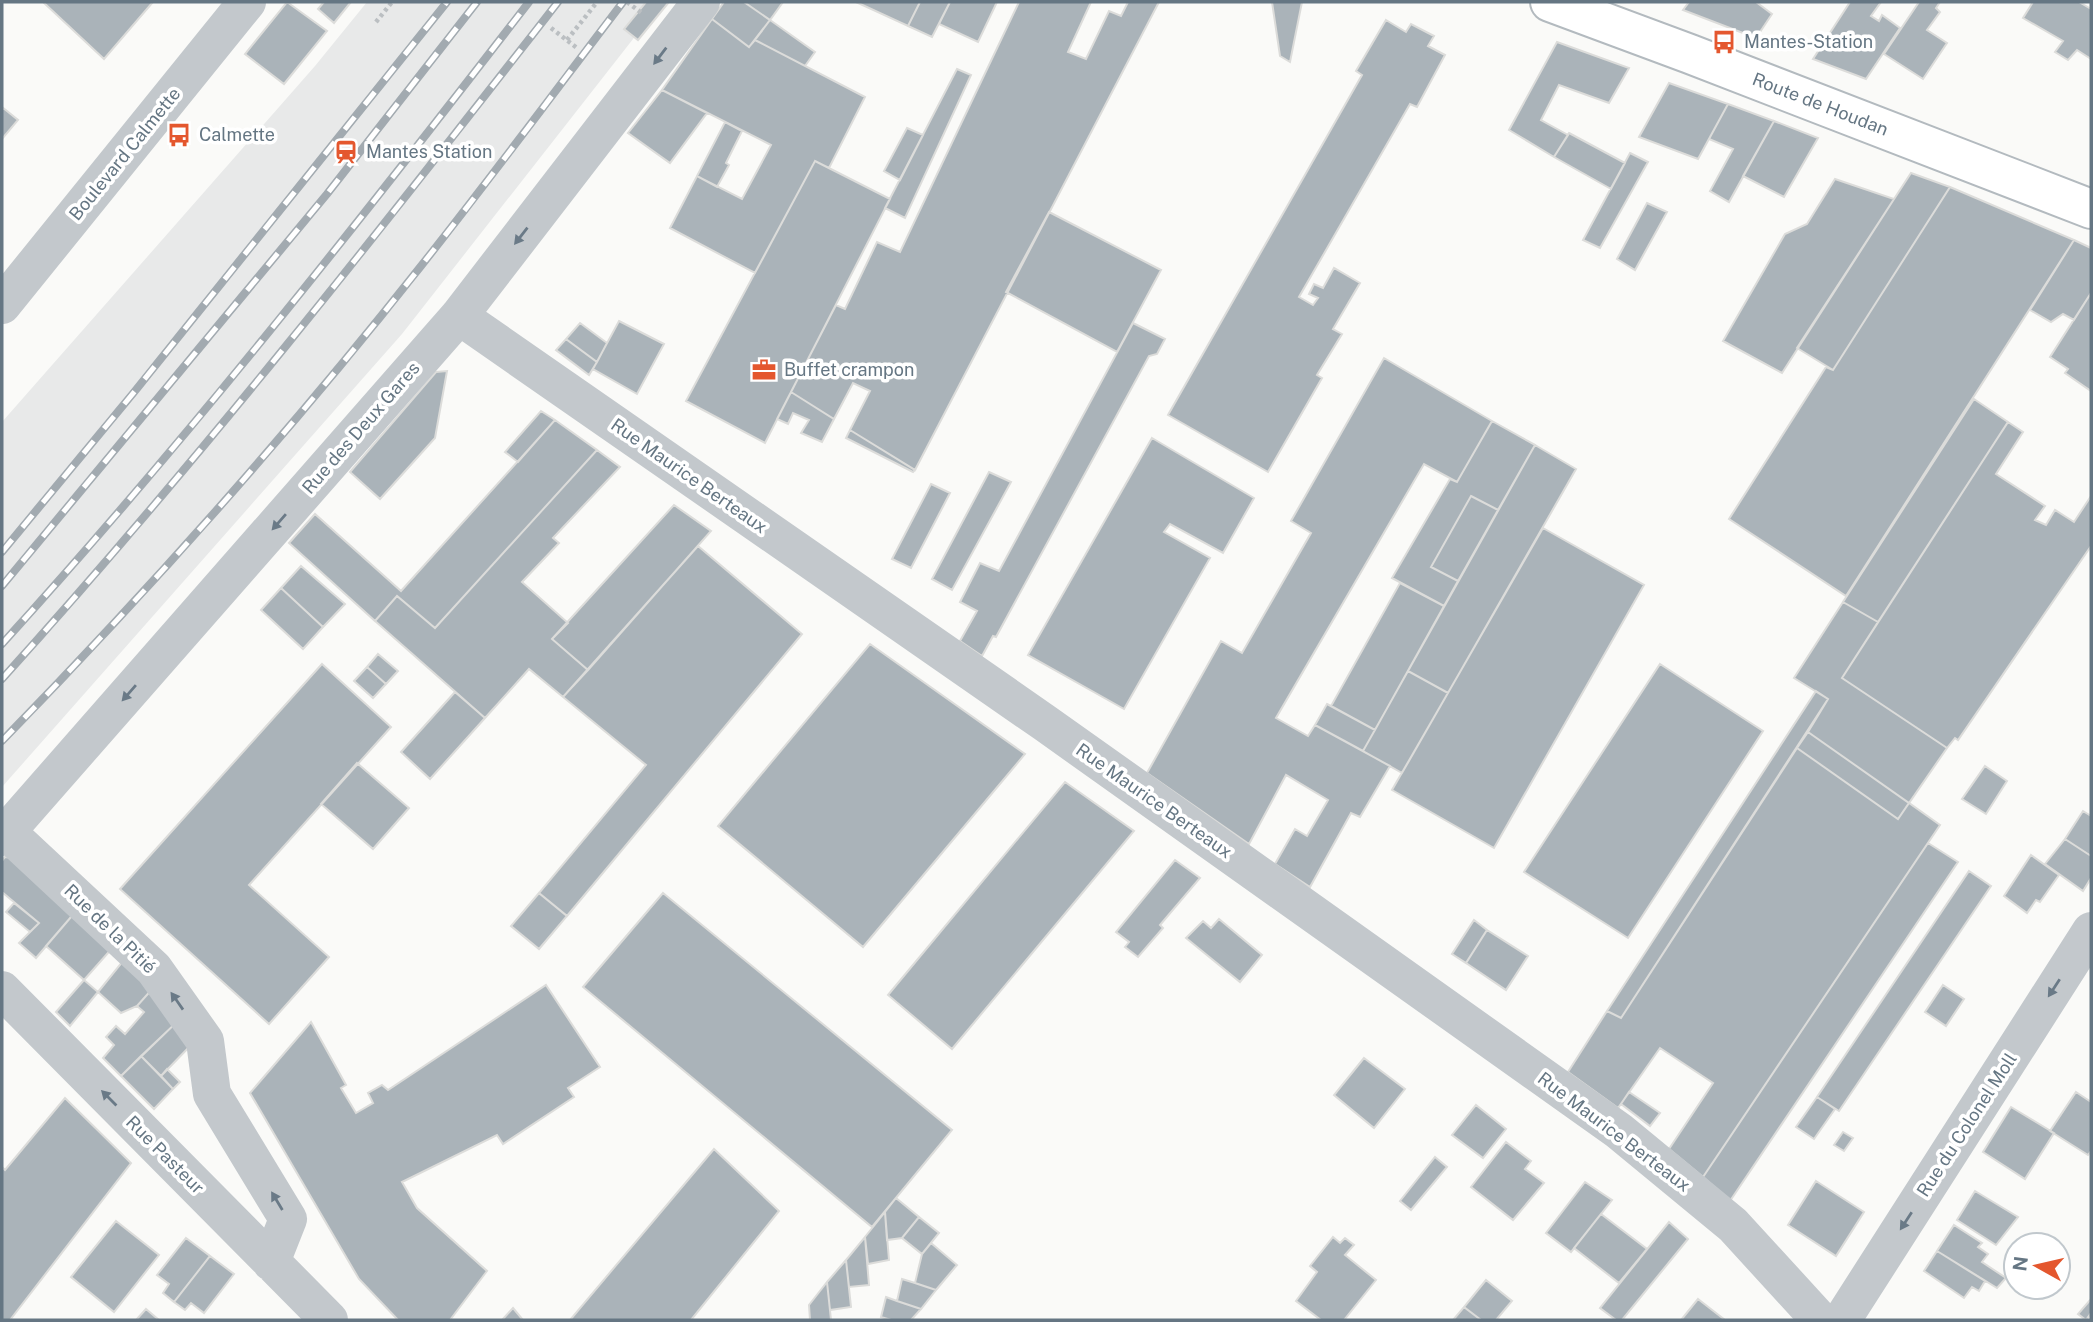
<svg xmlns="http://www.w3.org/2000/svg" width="2093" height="1322" font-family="'Public Sans',sans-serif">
<rect width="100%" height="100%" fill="#fafaf8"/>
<!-- built -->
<path fill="#e8e9e9" d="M367,2H662L402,334L2,787V422L315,66Z"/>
<!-- building -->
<path fill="#aab3b9" stroke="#dcdcda" stroke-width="2" d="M43,2H153L104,59Z
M287,2L327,31L284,84L245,54Z
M324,2H351L334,23L318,9Z
M646,2H669L638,40L624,29Z
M724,2H744L770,20L749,47L712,19Z
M744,2H783L770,20Z
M856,2H920L908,26Z
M920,2H950L932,37L908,26Z
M950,2H997L978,42L939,24Z
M1019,2H1091L1068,52L1086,59L1109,11L1121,16L1128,2H1159L915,470L850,430L870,391L853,383L834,419L791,392L836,305L845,309L877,242L900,252Z
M1272,2H1302L1290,62L1280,56Z
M1689,2H1756L1772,14L1756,38L1683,10Z
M1850,2H1881L1871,16L1879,21L1882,15L1900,28L1866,79L1813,59Z
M1919,2H1940L1936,8L1940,12L1927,30L1947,43L1923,79L1884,54Z
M2033,2H2079L2091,9V59L2077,50L2068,60L2055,52L2063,41L2023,18Z
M712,19L749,47L755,40L865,97L829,168L815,161L755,273L670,228L697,176L742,199L771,145L662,90Z
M770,20L815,52L805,66L755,40Z
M1386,20L1406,32L1411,24L1434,36L1428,46L1445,55L1417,107L1410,104L1299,297L1313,305L1318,298L1309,294L1314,284L1323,288L1334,268L1360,283L1333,329L1342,334L1317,375L1322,378L1268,472L1168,415L1362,75L1356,71Z
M1557,42L1629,68L1609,103L1559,85L1541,120L1568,135L1554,157L1509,130Z
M957,69L971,75L905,218L885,208Z
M1669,83L1728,104L1698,159L1639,137Z
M662,90L707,113L670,163L628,133Z
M1728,104L1774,121L1729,202L1710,191L1733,149L1709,139Z
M2,107L18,120L2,139Z
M1774,121L1818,138L1784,197L1743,176Z
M725,122L742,131L726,163L729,165L717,187L697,176Z
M907,128L923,135L900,180L884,171Z
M1569,133L1625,163L1611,189L1554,157Z
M1630,153L1648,162L1600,248L1583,240Z
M815,161L890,199L765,443L686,401Z
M1911,173L1950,187L1833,370L1797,348Z
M1835,179L1894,199L1782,373L1723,341L1785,234L1807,224Z
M1950,187L2074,240L1846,596L1729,519L1826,367L1833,370Z
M1647,203L1667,212L1635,270L1617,259Z
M1049,212L1161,270L1117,352L1006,292Z
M2074,240L2091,248V293L2074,320L2063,314L2051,322L2030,310Z
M2091,293V391L2065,373L2068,369L2050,357Z
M619,321L664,344L637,394L593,369Z
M580,323L607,343L597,362L566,339Z
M1133,323L1165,339L1157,354L1149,356L996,637L993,636L982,656L960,641L977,611L960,602L980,563L999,571Z
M566,339L597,362L589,375L556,350Z
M1384,358L1492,421L1457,482L1424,464L1276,718L1308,736L1315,725L1390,766L1360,817L1351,813L1310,887L1275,864L1295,829L1307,836L1328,800L1286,775L1249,844L1147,773L1221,641L1242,653L1311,533L1291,521Z
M447,371L435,438L380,499L350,472L436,372Z
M791,392L834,419L822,442L801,433L809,420L793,413L788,424L777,419Z
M1974,399L2008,422L1878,622L1843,602Z
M541,411L555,420L518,462L505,452Z
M555,420L597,450L435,628L397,596L375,621L289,543L315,514L401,591Z
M1492,421L1535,445L1498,510L1471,496L1431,567L1458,581L1444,606L1392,578L1450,479L1457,482Z
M2008,422L2023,432L1996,474L2045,506L2035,520L2046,525L2055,510L2074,522L2091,496V546L1958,740L1955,738L1947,748L1842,678Z
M850,430L915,470L913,472L846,438Z
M1152,438L1254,498L1223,553L1170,524L1164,532L1210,558L1124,709L1028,655Z
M1535,445L1576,469L1448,693L1408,671Z
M597,450L620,467L553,538L559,543L522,582L568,623L552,639L588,670L563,697L529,669L485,718L375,621L397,596L435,628Z
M989,472L1011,482L952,590L932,579Z
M931,484L950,493L911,568L892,559Z
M1471,496L1498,510L1458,581L1431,567Z
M674,505L711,531L588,670L552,639Z
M1543,528L1644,585L1494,848L1392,790Z
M698,546L802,634L567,916L539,893L646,765L563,697Z
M301,566L345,604L323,627L281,588Z
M1400,583L1444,606L1375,730L1331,706Z
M281,588L323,627L303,649L261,610Z
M1843,602L1878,622L1842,678L1947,748L1909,803L1808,732L1828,699L1794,678Z
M870,644L1025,754L863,947L718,826Z
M378,654L398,671L386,684L367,667Z
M322,664L391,727L249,885L329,957L269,1024L120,889Z
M1660,664L1763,731L1628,938L1524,872Z
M367,667L386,684L373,698L354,681Z
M1408,671L1448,693L1402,773L1363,751Z
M1816,691L1828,699L1621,1018L1607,1011Z
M455,692L485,718L430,779L401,752Z
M1327,704L1375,730L1363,751L1315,725Z
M1808,732L1909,803L1898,819L1797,748Z
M1797,748L1898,819L1909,803L1940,825L1703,1177L1669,1149L1713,1083L1660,1048L1618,1108L1568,1072L1607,1011L1621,1018Z
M357,763L409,808L373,849L321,804Z
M1985,766L2007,781L1986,814L1962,799Z
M1065,782L1134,831L952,1049L888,995Z
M2083,811L2091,816V856L2065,839Z
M2065,839L2091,856V878L2083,891L2045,864Z
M1928,843L1958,862L1730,1201L1703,1177Z
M2031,855L2059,875L2040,902L2036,900L2027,913L2004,896Z
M5,857L16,858L77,910L36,958L19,943L39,923L2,892V861Z
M1175,860L1200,878L1160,925L1163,928L1138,957L1125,947L1129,942L1116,932Z
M1969,871L1991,886L1839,1111L1817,1097Z
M539,893L567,916L539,949L511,926Z
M663,893L952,1130L872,1227L583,987Z
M14,903L39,923L30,932L6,912Z
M77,910L115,945L84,980L46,946Z
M1219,919L1262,955L1240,982L1186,938L1203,921L1211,928Z
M1474,920L1487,930L1466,963L1452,954Z
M1487,930L1528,956L1506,990L1466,963Z
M127,956L154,987L137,1006L121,1013L98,992Z
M84,980L98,992L70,1026L56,1012Z
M546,985L600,1067L568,1088L574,1097L503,1144L497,1135L402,1182L417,1208L487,1271L450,1320H398L359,1279L250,1093L311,1022L346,1085L341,1088L356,1113L373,1103L368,1093L382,1085L388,1090Z
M1943,985L1964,999L1946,1026L1925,1012Z
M154,987L180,1019L121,1076L103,1058L114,1045L106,1037L116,1026L125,1034L144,1012L137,1006Z
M180,1019L194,1042L161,1076L141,1056Z
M141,1056L173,1089L154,1109L121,1076Z
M1364,1058L1405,1089L1374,1128L1334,1095Z
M167,1069L180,1082L173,1089L161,1076Z
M1629,1092L1660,1113L1650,1126L1621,1104Z
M2076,1092L2091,1102V1151L2088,1155L2050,1131Z
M1817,1097L1835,1109L1814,1139L1796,1127Z
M65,1098L131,1163L10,1320H2V1167L5,1170Z
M1476,1105L1506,1129L1483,1158L1452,1135Z
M2011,1107L2054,1133L2025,1179L1983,1152Z
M1843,1132L1853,1138L1844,1151L1834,1145Z
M1506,1142L1531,1161L1525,1169L1544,1183L1513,1220L1471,1187Z
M714,1149L779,1211L691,1320H570Z
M1435,1157L1447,1167L1411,1210L1400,1201Z
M1816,1181L1864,1212L1836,1256L1788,1225Z
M1585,1182L1612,1200L1571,1252L1546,1233Z
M1975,1191L2018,1217L1996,1245L1957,1220Z
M896,1198L919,1217L902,1238L887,1240L885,1212Z
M885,1212L889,1260L868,1264L865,1237Z
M1601,1214L1647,1249L1619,1283L1574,1248Z
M919,1217L939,1233L922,1254L902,1238Z
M116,1221L159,1255L114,1312L71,1277Z
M1669,1222L1688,1239L1622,1320H1616L1600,1308Z
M1954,1225L1982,1243L1978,1247L1988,1254L1982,1262L2006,1278L1997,1288L1937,1251Z
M865,1237L869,1285L849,1287L846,1260Z
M1333,1237L1340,1243L1345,1238L1354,1245L1345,1255L1376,1280L1344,1320H1321L1296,1301L1317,1272L1310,1266Z
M186,1238L210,1256L174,1302L163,1293L169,1284L157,1275Z
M931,1243L957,1265L936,1290L915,1283L922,1254Z
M1937,1251L1985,1281L1979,1291L1972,1287L1964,1298L1924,1271Z
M210,1256L234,1274L204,1313L191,1303L185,1310L174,1302Z
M846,1260L851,1307L830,1310L827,1282Z
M902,1279L915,1283L936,1290L921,1309L897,1301Z
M1486,1280L1512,1301L1496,1320H1481L1464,1307Z
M827,1282L831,1320H810L809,1305Z
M886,1297L897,1301L921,1309L911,1320H891L881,1317Z
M1698,1299L1725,1320H1681Z
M2091,1299V1313L2086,1320L2078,1314Z
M1464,1307L1481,1320H1453Z
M513,1308L523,1320H502Z
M146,1309L159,1320H136Z"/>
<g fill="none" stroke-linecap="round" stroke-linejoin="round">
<!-- secondary casing -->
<g stroke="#b3babf" stroke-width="42">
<g id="secondary">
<path id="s1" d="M1550,2L1690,54L2091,209"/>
</g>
</g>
<!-- path -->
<path stroke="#bbbfc2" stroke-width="4.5" stroke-dasharray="3.5 3.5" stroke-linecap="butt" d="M627,2L643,14
M376,22L392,2
M551,28L577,48
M567,40L597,2"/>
<!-- street -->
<path stroke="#c3c8cc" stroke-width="38" d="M2,305L247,2
M459,316L1045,723L1619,1131L1733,1225L1820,1320
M7,832L154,969L205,1041L212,1094L288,1219L271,1262
M2,837L459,316L701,2
M2,990L329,1320
M1842,1320L2091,931"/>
<!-- secondary -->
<use href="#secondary" stroke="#fff" stroke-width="38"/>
<!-- rail casing -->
<g stroke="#a2aab0" stroke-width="8">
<path id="rail" d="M2,552L135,391L447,2
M2,586L327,194L477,2
M2,644C188,439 360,221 529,2
M2,679C198,462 379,232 558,2
M2,741C149,590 290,432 421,266C490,179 556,90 623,2"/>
</g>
<!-- rail -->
<use href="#rail" stroke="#fff" stroke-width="5" stroke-dasharray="16" stroke-linecap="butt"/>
</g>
<!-- one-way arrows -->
<defs><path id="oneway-solid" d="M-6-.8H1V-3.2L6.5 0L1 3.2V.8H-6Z" transform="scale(1.75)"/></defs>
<g fill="#6a7a87">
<use href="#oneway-solid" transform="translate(660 56) rotate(127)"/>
<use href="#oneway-solid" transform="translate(521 236) rotate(128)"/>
<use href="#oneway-solid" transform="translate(279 522) rotate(131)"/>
<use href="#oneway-solid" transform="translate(129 693) rotate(131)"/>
<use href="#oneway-solid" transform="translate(2054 988) rotate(123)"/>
<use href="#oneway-solid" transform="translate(177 1001) rotate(-125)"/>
<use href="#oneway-solid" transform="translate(109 1098) rotate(-135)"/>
<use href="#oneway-solid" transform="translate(277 1201) rotate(-121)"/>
<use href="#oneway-solid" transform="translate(1906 1221) rotate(123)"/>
</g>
<!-- icons -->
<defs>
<g id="bus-bare" transform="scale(1.89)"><path d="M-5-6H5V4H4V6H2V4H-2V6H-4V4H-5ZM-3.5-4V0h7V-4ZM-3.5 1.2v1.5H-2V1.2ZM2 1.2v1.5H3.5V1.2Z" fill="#e4572e" stroke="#fff" stroke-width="2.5" paint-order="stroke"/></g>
<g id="station-bare" transform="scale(1.89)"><path d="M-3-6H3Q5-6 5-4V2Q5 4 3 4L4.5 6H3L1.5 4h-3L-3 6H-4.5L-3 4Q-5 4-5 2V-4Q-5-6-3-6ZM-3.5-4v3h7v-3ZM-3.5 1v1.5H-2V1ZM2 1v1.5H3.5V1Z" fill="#e4572e" stroke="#fff" stroke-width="2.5" paint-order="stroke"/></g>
<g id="office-bare" transform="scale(1.89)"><path d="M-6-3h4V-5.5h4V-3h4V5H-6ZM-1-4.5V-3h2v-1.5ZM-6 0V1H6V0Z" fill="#e4572e" stroke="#fff" stroke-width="2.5" paint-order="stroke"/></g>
</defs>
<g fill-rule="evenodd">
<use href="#bus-bare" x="1724" y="42"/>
<use href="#bus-bare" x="179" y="135"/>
<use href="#station-bare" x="346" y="152"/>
<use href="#office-bare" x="764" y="370"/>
</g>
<g text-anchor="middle" stroke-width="7" stroke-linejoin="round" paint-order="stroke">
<!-- poi labels -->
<g font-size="18" fill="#657683" stroke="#fff" text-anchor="start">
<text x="1744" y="48">Mantes-Station</text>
<text x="199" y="141">Calmette</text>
<text x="366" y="158">Mantes Station</text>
<text x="784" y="376">Buffet crampon</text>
</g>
<!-- street labels -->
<g font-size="18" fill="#657683" stroke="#fff">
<text dy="6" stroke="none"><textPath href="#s1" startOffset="289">Route de Houdan</textPath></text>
<text transform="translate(125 154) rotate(-51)" y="6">Boulevard Calmette</text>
<text transform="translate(361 428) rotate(-49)" y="6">Rue des Deux Gares</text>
<text transform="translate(689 476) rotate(35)" y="6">Rue Maurice Berteaux</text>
<text transform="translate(1154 801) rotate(35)" y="6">Rue Maurice Berteaux</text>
<text transform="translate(110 929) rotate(44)" y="6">Rue de la Pitié</text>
<text transform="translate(1967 1125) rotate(-57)" y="6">Rue du Colonel Moll</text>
<text transform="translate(1614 1132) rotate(37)" y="6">Rue Maurice Berteaux</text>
<text transform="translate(165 1155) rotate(45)" y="6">Rue Pasteur</text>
</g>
</g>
<!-- border -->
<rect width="2093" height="1322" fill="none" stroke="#657683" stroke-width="7"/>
<!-- north arrow -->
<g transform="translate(2037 1266) rotate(278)"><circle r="33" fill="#ffffff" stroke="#c1c8cd" stroke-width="2"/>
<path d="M0-5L12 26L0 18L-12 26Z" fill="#e4572e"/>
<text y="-10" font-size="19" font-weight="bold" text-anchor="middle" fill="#657683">N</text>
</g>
</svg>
